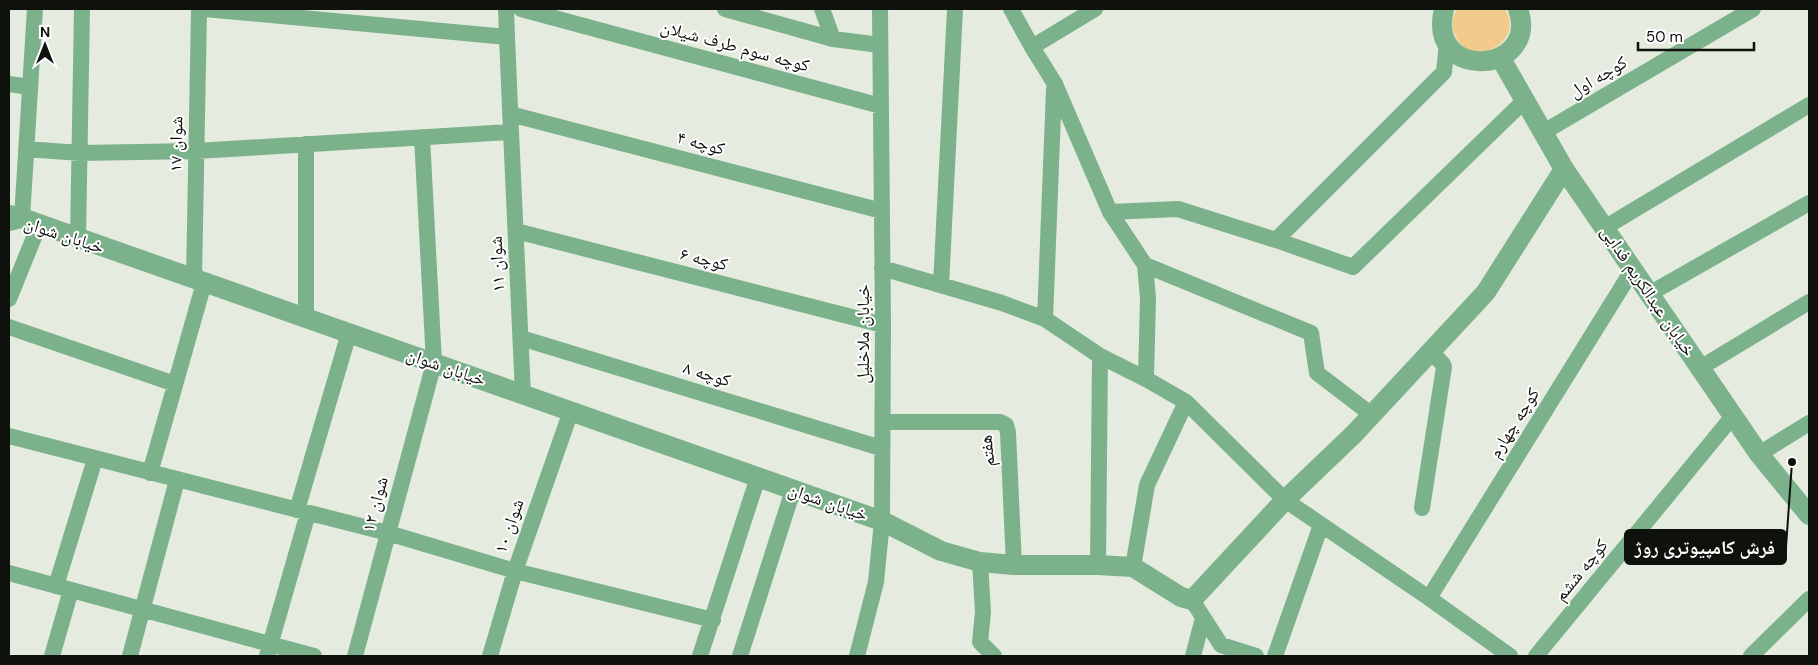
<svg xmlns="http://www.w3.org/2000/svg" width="1818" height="665" font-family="'DM Sans','Noto Naskh Arabic',sans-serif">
<rect width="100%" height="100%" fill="#e5ebdf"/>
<!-- green -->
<path fill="#f2cb8c" d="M1457,9H1505C1527,43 1469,71 1455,35C1451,26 1452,17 1457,9Z"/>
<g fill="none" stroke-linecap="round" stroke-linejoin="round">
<!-- minor -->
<path stroke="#7bb28c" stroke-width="16" d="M205,9L507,37L506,9
M521,9L881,106
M725,9L833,39
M822,9L833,39L880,45
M1011,9L1032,47L1055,84L1110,212L1145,265L1148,298L1146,379L1186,402L1285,500L1429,598L1510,656
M1032,47L1095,9
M9,84L30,87
M510,114L882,211
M511,132L523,394
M1542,133L1753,9
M306,144V319
M26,149L80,153L196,151L511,132L507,37
M1110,212L1178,209L1276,240L1444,72L1447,43
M10,213L22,218L35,9
M1604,228L1809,105
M516,231L883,325
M78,238L82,9
M1276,240L1353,267L1524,101
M1145,265L1311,333L1317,373L1372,415
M882,268L1002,303L1045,319L1100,356L1146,379
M194,280L199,9
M941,285L955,9
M1649,294L1809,203
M9,299L39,225
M1045,319L1054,89
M9,327L175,384
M521,338L881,448
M1700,368L1809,302
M883,422H1000L1006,425L1008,432L1014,565
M9,436L388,533L515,571L713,620
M1759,454L1809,423
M150,473L204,283
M1422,508L1444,367L1443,364L1431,352
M297,510L349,333
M980,562L983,612L980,642L994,656
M1098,565L1100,356
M1133,567L1147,485L1186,402
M9,573L314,656
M56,586L95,459
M1429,598L1633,269
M1192,600L1221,645L1256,656
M52,656L71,590
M130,656L177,480
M267,656L308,513
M355,656L434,363L422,137
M490,656L515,571L571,411
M700,656L758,477
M740,656L793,490
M857,656L876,582L882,521L883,325L880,9
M1193,656L1203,618
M1275,656L1321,525
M1536,656L1733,416
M1751,656L1809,599"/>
<!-- tertiary -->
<path stroke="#7bb28c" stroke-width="20" d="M1444,9C1426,84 1541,73 1518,9
M1500,57L1564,169L1759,454L1809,515
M9,221L22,218L882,521L941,551L980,562L1014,565H1098L1133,567L1181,597L1192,600L1285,500L1354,434L1486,292L1564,169"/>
</g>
<g text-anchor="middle" stroke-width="4" stroke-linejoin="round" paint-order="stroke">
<!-- street labels -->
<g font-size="18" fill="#0f110d" stroke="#fff">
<text transform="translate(735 46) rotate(15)" y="6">کوچه سوم طرف شیلان</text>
<text transform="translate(1598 77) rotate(-31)" y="6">کوچه اول</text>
<text transform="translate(701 143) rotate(15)" y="6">کوچه ۴</text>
<text transform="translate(176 144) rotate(-89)" y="6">شوان ۱۷</text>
<text transform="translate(64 235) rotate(18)" y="6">خیابان شوان</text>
<text transform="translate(704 259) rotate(14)" y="6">کوچه ۶</text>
<text transform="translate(497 264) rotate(-93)" y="6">شوان ۱۱</text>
<text transform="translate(1648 291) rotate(56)" y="6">خیابان عبدالکریم فدایی</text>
<text transform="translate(863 334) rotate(-90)" y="6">خیابان ملاخلیل</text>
<text transform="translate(446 367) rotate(19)" y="6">خیابان شوان</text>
<text transform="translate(707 374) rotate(17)" y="6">کوچه ۸</text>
<text transform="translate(1514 423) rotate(-58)" y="6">کوچه چهارم</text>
<text transform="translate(987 451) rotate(-96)" y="6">هفتم</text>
<text transform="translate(828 502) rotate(19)" y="6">خیابان شوان</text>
<text transform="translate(375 504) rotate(-75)" y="6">شوان ۱۲</text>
<text transform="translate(509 526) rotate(-71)" y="6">شوان ۱۰</text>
<text transform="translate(1581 570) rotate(-51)" y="6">کوچه ششم</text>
</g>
</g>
<!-- callouts -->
<path fill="none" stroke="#0f110d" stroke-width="2" d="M1792 462L1786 547"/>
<circle fill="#0f110d" stroke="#fff" stroke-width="2" cx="1792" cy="462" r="5"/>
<rect fill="#0f110d" stroke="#0f110d" stroke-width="2" x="1625" y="530" width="161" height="34" rx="5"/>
<g font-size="19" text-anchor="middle" font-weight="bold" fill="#fff">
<text x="1705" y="554">فرش کامپیوتری روژ</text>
</g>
<!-- border -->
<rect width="1818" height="665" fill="none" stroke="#0f110d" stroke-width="20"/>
<!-- north arrow -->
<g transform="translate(45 45)" stroke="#ffffff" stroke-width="4" paint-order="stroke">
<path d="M0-4L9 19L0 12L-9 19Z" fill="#0f110d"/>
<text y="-8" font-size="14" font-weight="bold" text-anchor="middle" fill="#0f110d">N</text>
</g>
<!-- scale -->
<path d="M1638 42v8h116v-8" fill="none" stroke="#0f110d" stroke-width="2.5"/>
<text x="1646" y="42" font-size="15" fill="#0f110d" stroke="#ffffff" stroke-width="4" paint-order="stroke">50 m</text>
</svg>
